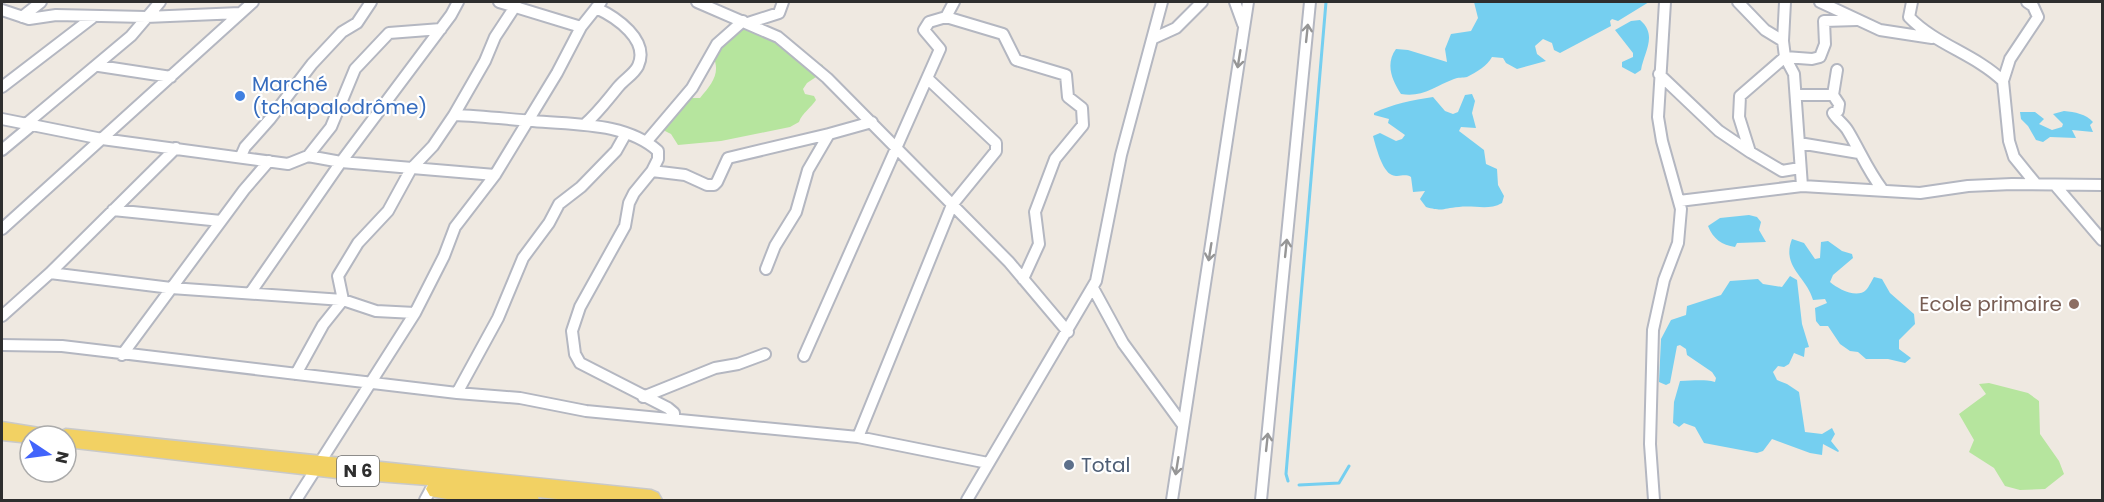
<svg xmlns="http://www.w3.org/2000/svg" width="2104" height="502" font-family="Poppins,sans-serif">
<rect width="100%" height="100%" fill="#efe9e1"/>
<!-- green -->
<path fill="#b6e59e" d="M741,24L753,26L806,60L823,65L822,73L807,83L803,89L805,94L814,96L816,100C811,108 802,113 799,122L790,127L721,141L678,145L671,134L659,128L687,98H700C712,84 721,73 713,56Z
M1989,383L2028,393L2039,401L2040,434L2059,461L2064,474L2045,489L2020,490L2005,486L1994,468L1969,452L1974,440L1959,414L1986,394L1979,384Z"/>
<!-- water -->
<path fill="#75cff0" d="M1474,2H1649L1618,21L1612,19L1610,21L1611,26L1560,53L1554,50L1552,43L1543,39L1535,46L1537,54L1546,61L1517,69L1506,63L1503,58L1492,57C1487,66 1477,72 1467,77C1463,78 1458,77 1454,79C1435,86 1422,98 1401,94C1392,80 1385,64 1396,49L1408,50L1447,62L1445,49L1451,34L1471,31L1478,18Z
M1640,20C1658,35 1644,52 1641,70L1635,74L1622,67V62L1633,57V53L1615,30L1631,21Z
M1472,94L1475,101L1472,113L1476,128L1461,127L1459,131L1484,150L1486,164L1497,169L1498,185L1504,196L1502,203C1488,211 1475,205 1459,207C1443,208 1444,212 1426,207L1420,199L1425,191L1413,192L1411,177C1404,173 1399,178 1392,175C1382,171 1376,147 1373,136L1380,133L1396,141L1402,139L1405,135L1388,123L1389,119L1374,115V113C1392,104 1413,100 1433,97L1445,111L1453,114L1458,112L1465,95Z
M2064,111C2075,112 2086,114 2093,122L2090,125L2093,132L2072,130L2076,138L2050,137L2043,142L2036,140L2028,126L2021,119L2020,112H2035L2044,119L2039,124L2052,130L2062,127L2063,124L2053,114Z
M1749,215L1757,217L1761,222L1759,230L1766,242L1737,243L1735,247C1722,245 1713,239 1708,226L1720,218Z
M1792,239L1804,243L1815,259L1820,258L1821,242L1828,241L1842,251L1852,254L1853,258L1833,275L1830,282C1838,289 1857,299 1866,290C1869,287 1872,280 1874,277L1882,279L1890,293L1914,314L1915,324L1899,340V349L1911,358L1905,363L1888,359H1866L1858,352L1850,351L1840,344L1828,326H1820L1816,321L1815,308L1827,303L1825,299L1813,300C1807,277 1781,267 1792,239Z
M1790,276L1797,280L1802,324L1809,347L1805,348L1804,357L1794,353L1789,364L1784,367L1778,366L1773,372L1777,380L1787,384L1799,392L1805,432L1822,434L1832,428L1835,434L1831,441L1839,451L1838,452L1823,444L1822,455L1810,453L1772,439L1763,451L1757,453L1704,443L1695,427L1684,423L1679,427L1673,423L1674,402L1680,381C1692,381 1703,379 1715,382L1716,378L1712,372L1687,355L1686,349L1680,345L1677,346L1670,383L1666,385L1659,382L1661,339L1671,320L1686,315L1687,306L1721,295L1730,281L1758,279L1763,284L1782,287Z"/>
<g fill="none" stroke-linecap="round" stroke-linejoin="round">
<!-- stream -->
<path stroke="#75cff0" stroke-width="3" d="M1288,481L1286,474L1326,2
M1299,485L1339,483L1349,466"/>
<!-- minor casing -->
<g stroke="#b4b7c1" stroke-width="14">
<path id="minor" d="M499,2L581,27
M697,2L778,37L827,78L1009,262L1068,332
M954,2L946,17L1003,34L1016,60L1066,75L1068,97L1082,108L1083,125L1055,159L1035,212L1039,244L1023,279
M1235,2L1243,24
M1738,2L1765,30L1783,41
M1785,2L1783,41L1785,57L1794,74L1802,186
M1820,2L1880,30L1932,38
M1912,2L1909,17C1936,45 1975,54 2003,81L2009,141L2014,157L2036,184
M2,10L29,19L56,15L146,17L240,13
M22,17L41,2
M748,23L779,13L783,2
M1154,38L1176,28L1202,2
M99,66L171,77
M1659,74L1719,131L1750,152
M2003,81L2010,59L2038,17L2033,6L2027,2
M2,87L92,18
M1797,95H1833L1837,70
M1833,95L1839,104L1838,111L1833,113C1837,120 1844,124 1848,131C1860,151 1868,171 1882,189
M454,115C480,116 507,119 533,121C574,125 626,122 658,151V159L652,171L685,175L707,185H714L717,182L728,158L829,134
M2,119L102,139L288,164L308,156L341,162L495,175
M26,124L131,36L160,2
M585,124C598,113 608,99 619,86C625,79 634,74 638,66C650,40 616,17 596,8
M647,141L692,88L717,44L743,21
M1799,143L1859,153
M2,150L32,125
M241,156L245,147L270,119L312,64L342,32L357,23L371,2
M308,156L331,127L355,69L389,33L441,29
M1800,168L1782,171L1750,152L1739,117L1740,96L1785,57L1812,59L1820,57L1825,44L1824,21L1857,20
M652,171L634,193L629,203L625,226L580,307L572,331L575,354L580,363L668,408L674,413V418
M2055,185L2102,240
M1679,201L1802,186L1920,193L1968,186L2012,184L2102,185
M113,210L221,221
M2,229L253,2
M766,269L775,246L796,212L808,170L829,134L872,122
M50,273L171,288L343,300L376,311L415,313
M1093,288L1123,343L1183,425
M251,292L341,162L451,15L458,2
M2,316L50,273L176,148
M2,345L62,346L457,393L520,398L586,411L858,437L988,463
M122,355L244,190L269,161
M804,356L940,49L924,30L929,22L946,17
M296,374L323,325L343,300L338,276L358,243L388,211L411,169L433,146L454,115L485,61L495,37L516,5
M457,393L498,318L523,258L549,223L559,204L581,187L616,151L625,135
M643,397L715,368L738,364L765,354
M858,437L952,205L996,151V143L928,79
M296,500L415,313L444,256L455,227L495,175L557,73L581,27L601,2
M425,500L431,489
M967,500L1096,281L1121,155L1162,2
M1172,500L1248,2
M1261,500L1310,2
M1654,500L1650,444L1653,330L1664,280L1678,243L1681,209L1662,141L1658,117L1665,2"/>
</g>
<!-- primary casing -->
<g stroke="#c9c9c9" stroke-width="3">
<path id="primary" d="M2,422L52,430L55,436H30V443L2,440Z
M66,429C261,451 456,469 651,490L658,493L662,500H567L538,497L539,500H453L430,496L426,489L428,485L337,478L66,447V436H57L59,432Z"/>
</g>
<!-- minor -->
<use href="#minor" stroke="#fff" stroke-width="10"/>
<!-- primary -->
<use href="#primary" fill="#f2d163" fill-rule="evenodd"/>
</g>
<!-- one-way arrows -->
<defs><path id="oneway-shaft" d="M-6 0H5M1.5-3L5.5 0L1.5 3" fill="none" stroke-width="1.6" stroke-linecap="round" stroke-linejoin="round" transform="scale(1.5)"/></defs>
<g stroke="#969696">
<use href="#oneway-shaft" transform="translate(1307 33) rotate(-84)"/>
<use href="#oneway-shaft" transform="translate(1239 59) rotate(99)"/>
<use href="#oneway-shaft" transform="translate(1286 248) rotate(-84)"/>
<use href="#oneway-shaft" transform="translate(1210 252) rotate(99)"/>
<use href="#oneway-shaft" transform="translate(1267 442) rotate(-84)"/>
<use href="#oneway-shaft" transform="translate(1177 466) rotate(99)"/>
</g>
<!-- markers -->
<circle fill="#3f7fe0" stroke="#fff" stroke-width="2" cx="240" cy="96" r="6"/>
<circle fill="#8d6e63" stroke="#fff" stroke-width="2" cx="2074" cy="304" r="6"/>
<circle fill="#5c6f8a" stroke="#fff" stroke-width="2" cx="1069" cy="465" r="6"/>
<g text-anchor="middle" stroke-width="4.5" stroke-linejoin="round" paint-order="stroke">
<!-- shield labels -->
<rect fill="#fff" stroke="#6d6d6d" stroke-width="1.5" x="337" y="456" width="42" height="30" rx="4.5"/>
<g font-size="18" font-weight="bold" fill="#2e2e2e">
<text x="358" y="477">N 6</text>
</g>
<!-- shop labels -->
<g font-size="20" fill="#366cbe" stroke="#fff" text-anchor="start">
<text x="252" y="91">Marché<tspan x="252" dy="23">(tchapalodrôme)</tspan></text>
</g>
<!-- education labels -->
<g font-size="20" fill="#785e54" stroke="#fff" text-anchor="end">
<text x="2062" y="311">Ecole primaire</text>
</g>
<!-- service labels -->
<g font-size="20" fill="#4e5e75" stroke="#fff" text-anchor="start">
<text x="1081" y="472">Total</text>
</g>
</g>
<!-- border -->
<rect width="2104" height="502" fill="none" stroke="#2e2e2e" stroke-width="6"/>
<!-- north arrow -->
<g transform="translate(48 454) rotate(103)"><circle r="28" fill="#ffffff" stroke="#ababab" stroke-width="1.5"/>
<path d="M0-4.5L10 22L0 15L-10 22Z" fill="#4264fb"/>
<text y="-9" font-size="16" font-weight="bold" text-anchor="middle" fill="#2e2e2e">N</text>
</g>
</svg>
